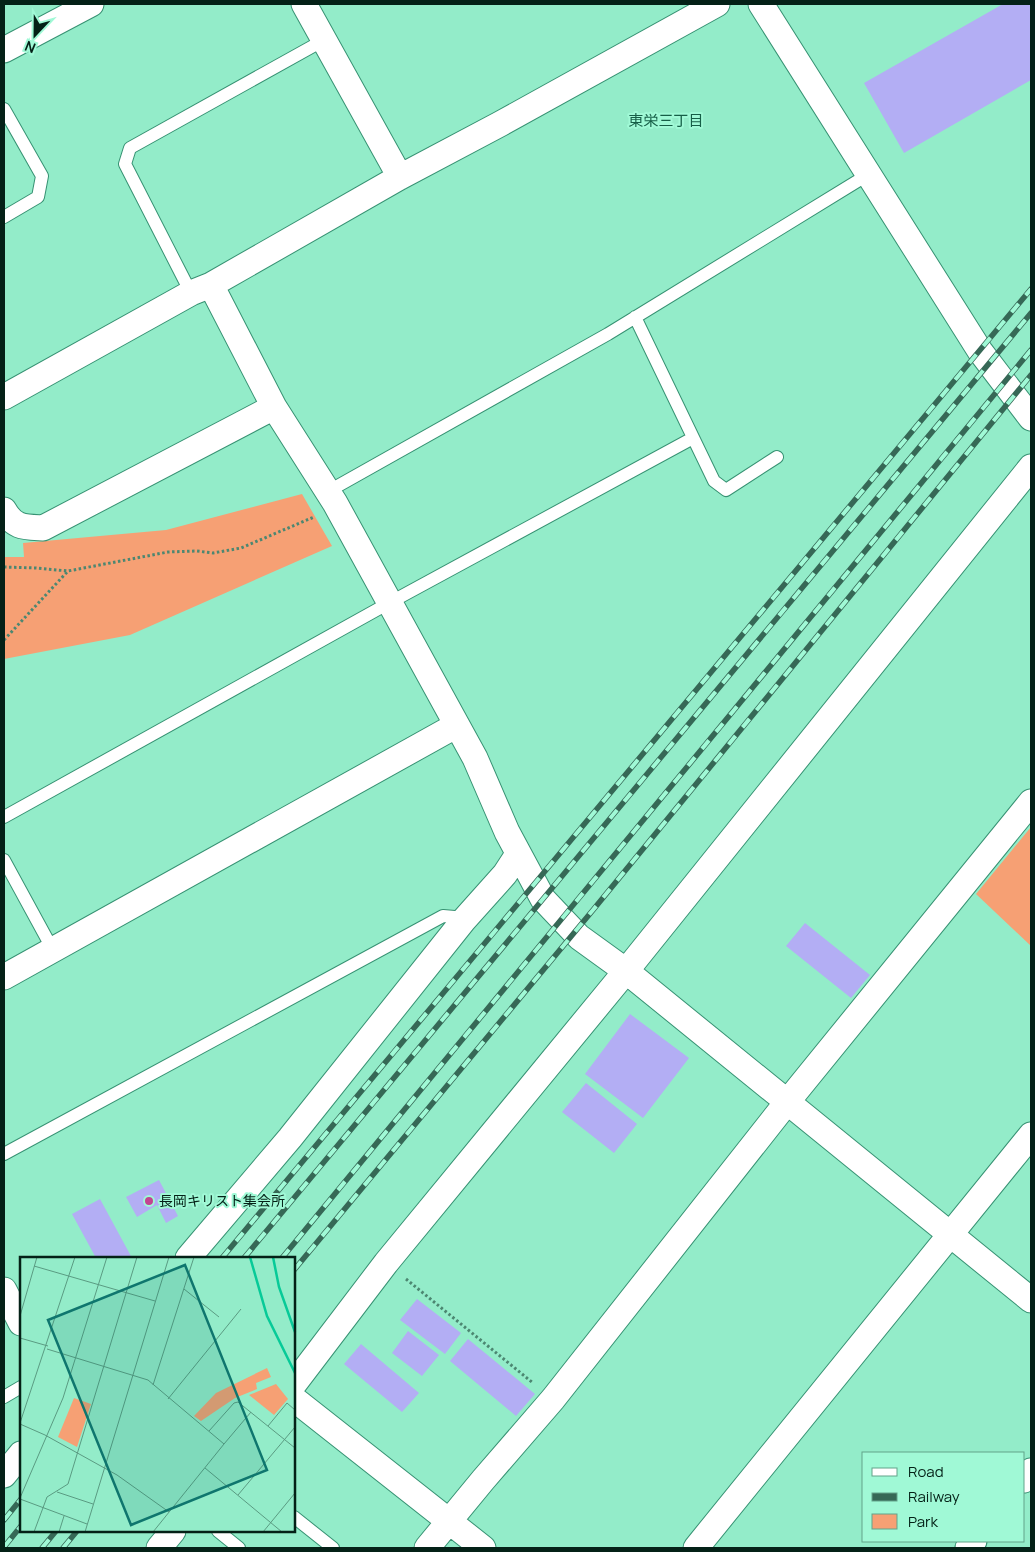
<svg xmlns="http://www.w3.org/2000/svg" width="1035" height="1552" font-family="Manrope,'Noto Sans JP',sans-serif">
<rect width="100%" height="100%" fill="#93ecc9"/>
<!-- green -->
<path fill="#f6a074" d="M302,494L332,546L130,635L4,659V557H24L23,543L166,530Z
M1031,827V946L976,894Z"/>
<!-- building -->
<path fill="#b3aef4" d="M1003,4H1031V80L904,153L864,83Z
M805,923L870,975L851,998L786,946Z
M630,1014L689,1058L643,1118L585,1074Z
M586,1083L637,1124L614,1153L562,1112Z
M159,1180L178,1216L166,1223L157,1205L137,1217L126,1197Z
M100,1199L132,1258H96L72,1214Z
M417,1299L461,1333L445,1354L400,1320Z
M408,1331L439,1355L422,1376L392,1353Z
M468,1339L535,1394L516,1416L450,1361Z
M361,1344L419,1393L402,1412L344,1364Z"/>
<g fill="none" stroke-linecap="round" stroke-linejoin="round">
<!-- lane casing -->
<g stroke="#379273" stroke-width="14">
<path id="lane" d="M4,109L42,176L38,197L4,217
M191,293L125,164L130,148L324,40
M635,317L714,481L726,490L777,457
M327,492L608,334L869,174
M4,817L389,603L693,438
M4,860L53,950
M4,1154L443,916L466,918
M4,1397L21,1387
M294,1517L333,1548
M218,1531L239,1548"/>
</g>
<!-- street casing -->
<g stroke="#379273" stroke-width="27">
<path id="street" d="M304,4L400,177
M717,4L500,124L400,177L211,285L274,407L335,503L475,758L507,832L543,899L579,937L626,971L1031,1300
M761,4L980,351L1031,418
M4,50L91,4
M4,397L191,293L211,285
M4,510C14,528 24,527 43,528L274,407
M4,977L457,725
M188,1258L290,1138L463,921L505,874L518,854
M4,1290L21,1323
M294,1384L386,1263L626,971L1031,467
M294,1399L483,1548
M4,1475L21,1454
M1024,1480L1031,1471
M159,1548L173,1531
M427,1548L483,1480L553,1399L788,1101L1031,802
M696,1548L1031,1135
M968,1548L974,1541"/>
</g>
<!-- path -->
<path stroke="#4c8771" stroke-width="3" stroke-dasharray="2.5 2.5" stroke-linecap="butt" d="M4,567L36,568L68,571L168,552L197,551L213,553L241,548L314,517
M4,640L68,571
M406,1279L533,1383"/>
<!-- lane -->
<use href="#lane" stroke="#fff" stroke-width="12"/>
<!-- street -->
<use href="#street" stroke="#fff" stroke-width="25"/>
<!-- rail casing -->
<g stroke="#366856" stroke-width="5.5">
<path id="rail" d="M222,1258L1031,289
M244,1258L1031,313
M282,1258L1031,350
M294,1270L593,910L1031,375
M4,1520L21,1499
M4,1547L21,1526
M42,1548L56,1531
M63,1548L77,1531"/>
</g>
<!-- rail -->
<use href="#rail" stroke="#a0f9d6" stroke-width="4" stroke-dasharray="11" stroke-linecap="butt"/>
</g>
<!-- markers -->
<circle fill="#c34490" stroke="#a0f9d6" stroke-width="2" cx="149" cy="1201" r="5"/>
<g text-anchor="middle" stroke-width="4" stroke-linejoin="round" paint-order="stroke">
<!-- poi labels -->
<g font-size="14" fill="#042117" stroke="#a0f9d6" text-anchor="start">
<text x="159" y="1206">長岡キリスト集会所</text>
</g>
<!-- neighbourhood labels -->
<g font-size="15" fill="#165e47" stroke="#a0f9d6">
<text x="666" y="126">東栄三丁目</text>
</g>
</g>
<!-- overview -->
<g transform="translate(20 1257)">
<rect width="275" height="275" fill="#93ecc9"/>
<path d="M247,111L251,120L236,126L237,132L215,141L181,164L174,159L196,136ZM256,127L268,142L254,158L229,138ZM54,141L71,147L57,190L38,180Z" fill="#f6a074"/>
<path fill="none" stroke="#07ca98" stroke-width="2.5" d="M230,0L247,59L275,116M253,0L259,30L275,75"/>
<path fill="none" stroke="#5a9b82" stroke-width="1" d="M14,9L135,44M164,32L199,60M0,59L17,0M0,81L28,89M27,92L128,123L204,187L133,275M133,128L174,0M148,142L221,52M0,166L55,0M0,167L25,178L97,218L149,255M248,169L267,146L275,153M189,174L214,146L218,145L275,191M204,187L231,155M185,211L262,275M37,235L73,247M218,238L275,170M0,241L43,141L87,0M0,242L67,267M14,275L27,240L48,227L117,0M39,275L44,259M65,275L149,0M243,275L275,236"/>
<path fill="#0f766e" fill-opacity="0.15" stroke="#0f766e" stroke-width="2.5" d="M165,8L247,213L111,268L28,63Z"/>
<rect width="275" height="275" fill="none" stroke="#042117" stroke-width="2.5"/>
</g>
<!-- border -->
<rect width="1035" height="1552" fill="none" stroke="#042117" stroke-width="10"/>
<!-- legend -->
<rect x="862" y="1452" width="162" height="90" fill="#a0f9d6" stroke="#62a38a"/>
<rect x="872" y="1468" width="25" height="8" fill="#ffffff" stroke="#62a38a"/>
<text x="908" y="1477" font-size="15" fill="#042117">Road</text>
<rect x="872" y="1493" width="25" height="8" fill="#366856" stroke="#62a38a"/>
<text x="908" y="1502" font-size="15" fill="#042117">Railway</text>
<rect x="872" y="1514" width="25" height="15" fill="#f6a074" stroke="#62a38a"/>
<text x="908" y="1527" font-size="15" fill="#042117">Park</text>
<!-- north arrow -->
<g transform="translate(35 35) rotate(202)" stroke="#a0f9d6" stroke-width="4" paint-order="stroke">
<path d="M0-4L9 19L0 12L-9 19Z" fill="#042117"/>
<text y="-8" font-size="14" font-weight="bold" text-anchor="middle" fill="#042117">N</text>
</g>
</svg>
